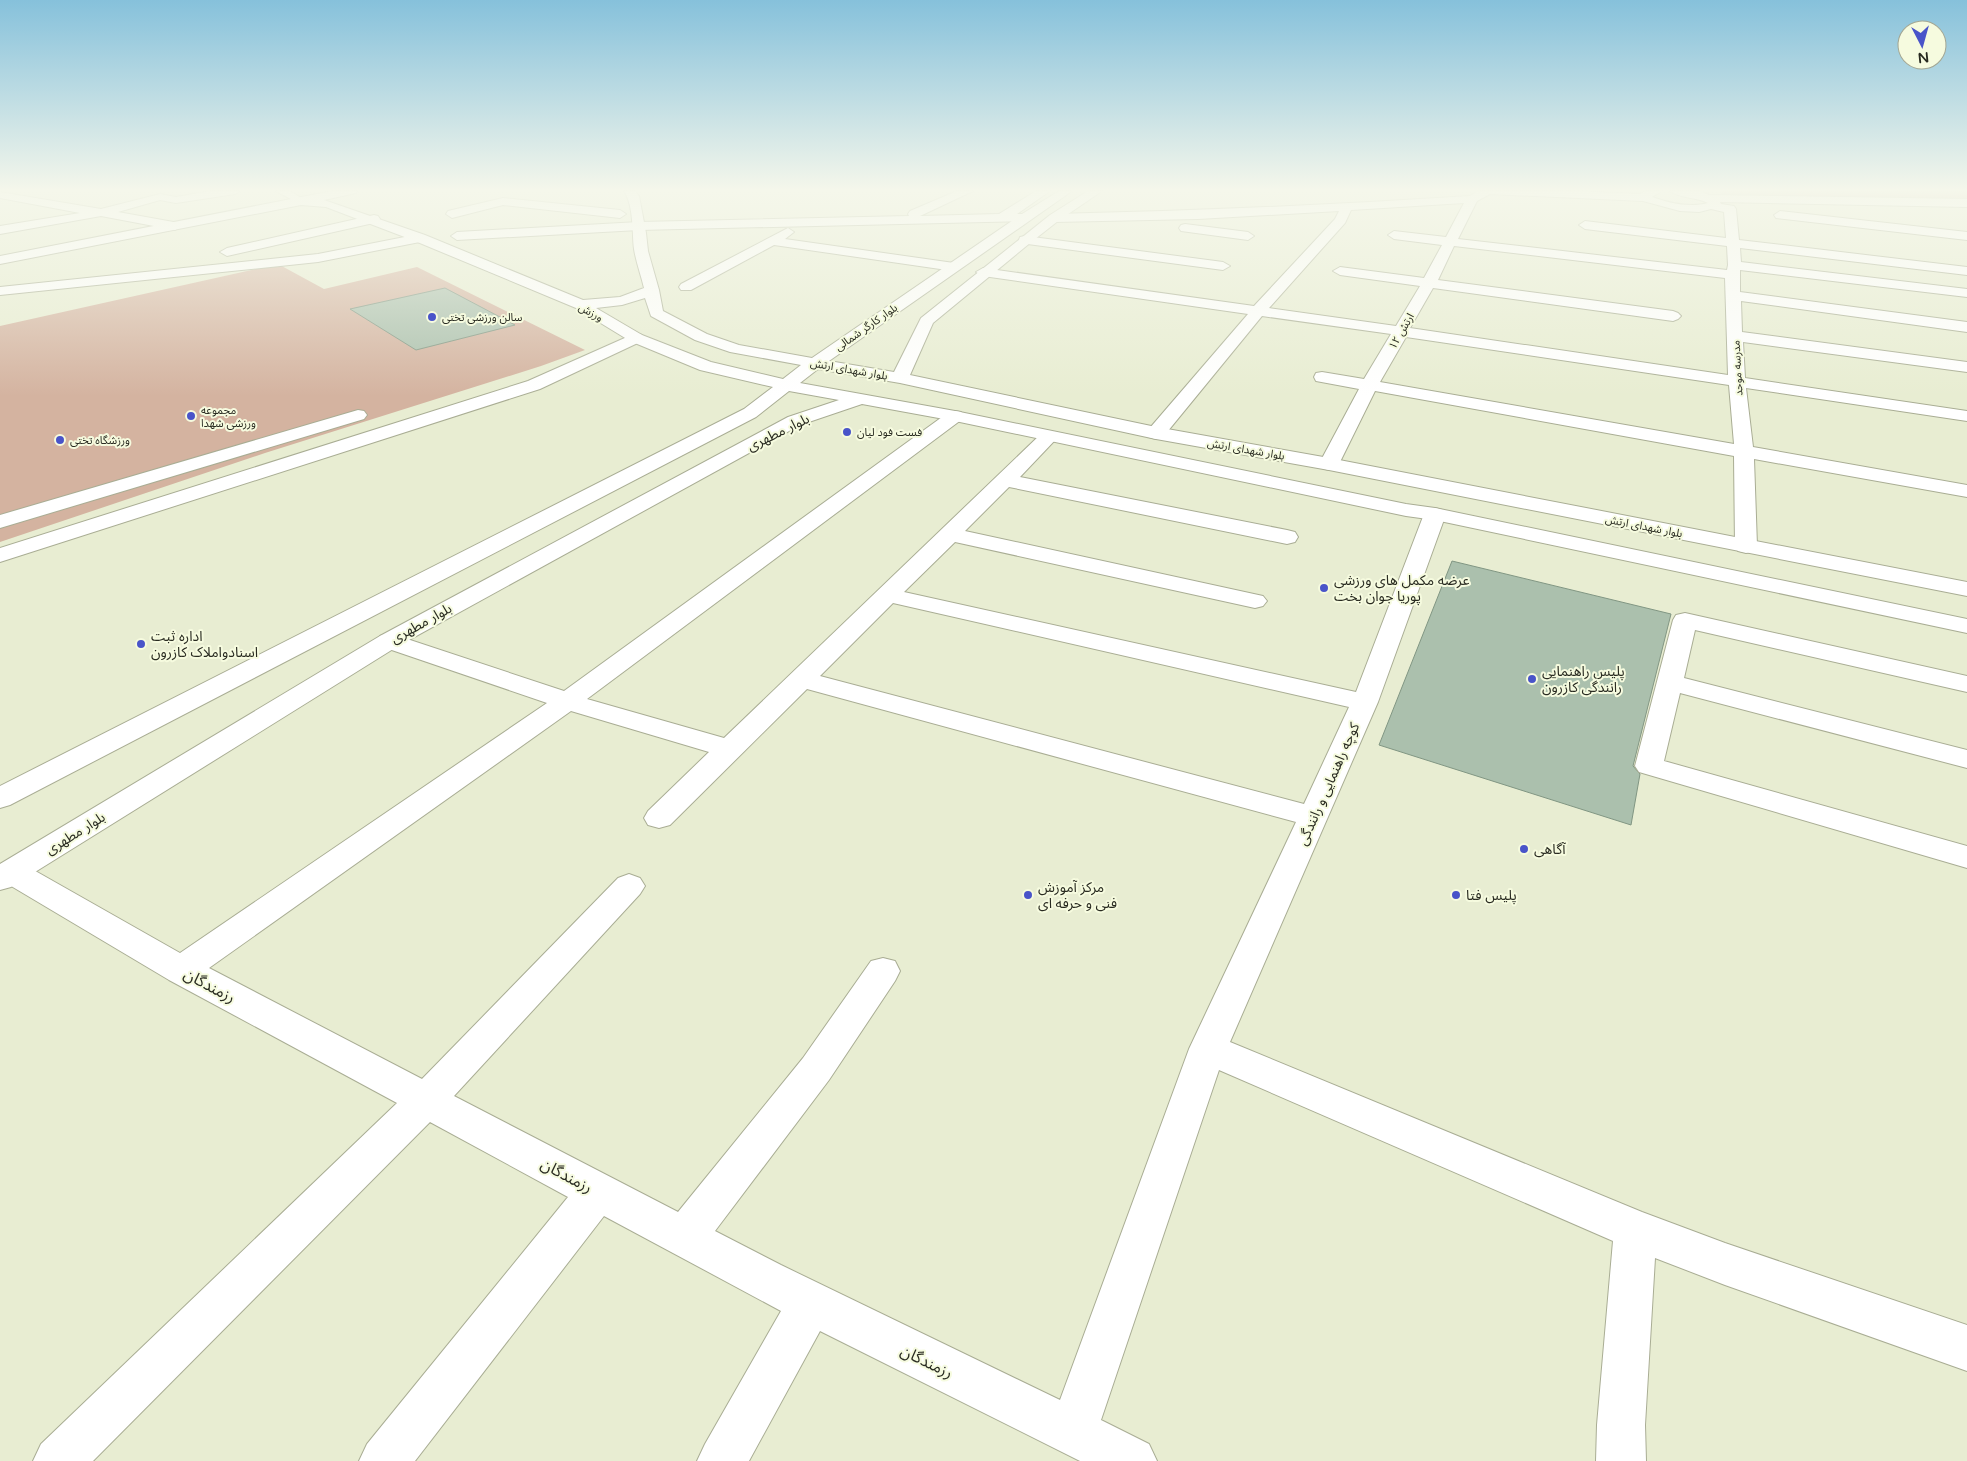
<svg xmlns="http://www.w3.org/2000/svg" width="1967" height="1461" font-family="'Varela Round','Noto Sans Arabic',sans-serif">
<rect width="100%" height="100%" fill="#e8edd2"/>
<!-- green -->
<path fill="#d4b3a0" d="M1723,191H1967V201L1720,195Z
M278,264L324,289L417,267L585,350L541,366L265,453L0,542V326Z"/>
<!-- building -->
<path fill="#abc0ad" stroke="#819683" d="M445,288L515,325L416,350L350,309Z
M1452,561L1671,614L1633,766L1640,774L1631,825L1379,745Z"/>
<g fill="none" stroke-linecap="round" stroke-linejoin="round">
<!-- minor casing -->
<g stroke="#a9ad94" stroke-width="2">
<path id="minor" d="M210,191H240L235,194L176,203L160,200L118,212L179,223L181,226L175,230L101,216L0,234V226L80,213L0,198V192L101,209L160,194L176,197Z
M276,191H290L306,201L300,204Z
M957,191H973L920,216L999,214L1036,191H1050L1017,214H1030L1032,217L1026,221L639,230L457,240L451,236L457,232L639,222L909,216L908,214L910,211Z
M1478,191H1575L1640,194L1645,191H1662L1652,197C1669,203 1690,208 1708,203C1696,197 1679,198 1670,191H1700L1709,195L1967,199V207L1720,202L1721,204L1734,206L1736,209L1739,240L1967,267V275L1740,248L1741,262L1967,289V297L1740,270V292L1967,322V332L1741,301L1742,332L1967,362V372L1743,342L1745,378L1967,411V421L1746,388L1753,447L1967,485V497L1754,459L1757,546L1754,551L1746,553L1738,551L1735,546L1734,456L1375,391L1339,464L1336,468L1329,470L1322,468L1319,464L1359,389L1316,381L1314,377L1316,373L1322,372L1364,379L1391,334L1262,316L1163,437L1156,439L1149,437L1147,433L1149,429L1248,314L983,276L976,272L983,268L1254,306L1335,219L1339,211L1198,219L1054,222L1048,218L1054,214C1193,211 1331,205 1470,196ZM1490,194L1643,201L1680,211L1699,212L1711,209L1724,212L1726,238L1585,221L1579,225L1585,229L1727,246L1728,265L1727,270L1458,239L1477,201ZM1464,203L1446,237L1394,231L1388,235L1394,239L1442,245L1424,278L1340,267L1333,271L1340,275L1420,286L1396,326L1269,308L1345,223L1351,210ZM1454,246L1725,278L1728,375L1410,328L1433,288L1673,321L1678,319L1681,316L1678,313L1673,311L1438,280ZM1406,337L1729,385L1734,444L1380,382Z
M503,198L620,210L626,214L620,218L503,205L452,218L446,214L448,211Z
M1780,211L1967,232V240L1776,218L1774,215Z
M374,215L378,216L380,219L378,222L227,256L220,252L227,248Z
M1185,224L1248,232L1254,236L1248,240L1181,231L1179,228L1181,225Z
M788,228L794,232L785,239L954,263L961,267L954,271L774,245L691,290H681L679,287L681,284Z
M420,234L426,238L425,241L318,262L0,295V287L318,254Z
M1025,236L1223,262L1230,266L1223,270L1020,243L1019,240L1020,237Z
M636,333L642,335L644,338L642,341L540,389L0,562V548L528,381Z
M358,410L364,411L367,415L364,419L0,528V515Z
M955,411L961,412L964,416L961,420L587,699L724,738L1042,433L1049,431L1056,433L1058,437L1020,477L1287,530L1295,532L1298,537L1295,542L1287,544L1009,487L965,531L1263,596L1267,601L1263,606L1255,608L955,542L904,592L1356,692L1424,514L1428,510L1435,508L1442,510L1446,514L1378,702L1230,1042L1642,1212L1725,1243L1967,1325V1371L1725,1285L1655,1258L1645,1425L1646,1461H1596L1597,1425L1613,1241L1219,1070L1101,1420L1149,1444L1157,1461H1080L820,1331L749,1461H697L705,1444L781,1311L604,1216L415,1461H359L367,1444L568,1197L430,1122L93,1461H33L41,1444L397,1103L169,980L1,880V864L12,861L23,864L180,953L547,703L380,646L377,641L380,636L389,634L398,636L564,691L949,412ZM893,603L1349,707L1304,804L820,676ZM807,689L1296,822L1189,1049L1060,1400L781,1265L715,1231L829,1080L895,981L900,971L895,961L883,958L871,961L803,1058L678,1212L454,1096L640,894L645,886L640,878L629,874L618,878L422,1079L209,968L571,711L709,752L648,811L644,818L648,825L659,828L670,825Z
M1685,613L1967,676V692L1695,630L1684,678L1967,750V768L1680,693L1664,761L1967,846V868L1639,772L1635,766L1673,620L1676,615Z"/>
</g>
<!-- major casing -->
<g stroke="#a9ad94" stroke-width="2">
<path id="major" d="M332,191H357L356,193L324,200L425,235L583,300L620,297L644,288C641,275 636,262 634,249C632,232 634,206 624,191H635L639,196L646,233L648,251L659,290L663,311L707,334L739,345L812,358L1022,214L1059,191H1072L829,361L894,372L921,318L1050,215L1088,191H1102L1058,221L1030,243L933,323L910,375L1156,427L1329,458L1967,582V596L1329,470L1156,439L900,383L818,369L800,383L955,411L1406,504L1435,508L1967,619V633L1435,520L1406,516L955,421L862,404L800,425L398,646L11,887L0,890V864L380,636L788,417L839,400L789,391L756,417L10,805L0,808V786L744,409L773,387L700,370L630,341L576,308L415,241L326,207L301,205L0,264V256ZM645,298L651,316L695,340L730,352L801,365L783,379L711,362L642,335L596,308L622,305Z"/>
</g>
<!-- minor -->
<use href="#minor" fill="#fff" fill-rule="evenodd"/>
<!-- major -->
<use href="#major" fill="#fff" fill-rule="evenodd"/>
</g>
<!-- sky -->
<linearGradient id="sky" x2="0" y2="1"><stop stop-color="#86c1db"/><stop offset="0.48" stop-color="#f5f7eb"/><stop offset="1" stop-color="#f5f7eb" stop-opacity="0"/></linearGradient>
<rect width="1967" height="396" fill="url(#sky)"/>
<!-- markers -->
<g fill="#4954c9" stroke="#f6fbdf" stroke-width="2">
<circle cx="432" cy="317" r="5"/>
<circle cx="191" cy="416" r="5"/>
<circle cx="847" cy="432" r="5"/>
<circle cx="60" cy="440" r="5"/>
<circle cx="1324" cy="588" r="5"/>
<circle cx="141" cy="644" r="5"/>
<circle cx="1532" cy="679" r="5"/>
<circle cx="1524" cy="849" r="5"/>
<circle cx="1028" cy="895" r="5"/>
<circle cx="1456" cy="895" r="5"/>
</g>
<g text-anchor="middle" stroke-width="4" stroke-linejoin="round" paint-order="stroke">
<!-- far-street labels -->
<g font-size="11" fill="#282a20" stroke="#f6fbdf">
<text transform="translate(591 312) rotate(29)" y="4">ورزش</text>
<text transform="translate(866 327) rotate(-35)" y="4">بلوار کارگر شمالی</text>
<text transform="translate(1401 331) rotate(-60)" y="4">ارتش ۱۲</text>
<text transform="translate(1737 368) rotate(-93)" y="4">مدرسه موحد</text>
<text transform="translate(849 369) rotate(10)" y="4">بلوار شهدای ارتش</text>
<text transform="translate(1246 449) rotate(10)" y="4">بلوار شهدای ارتش</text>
<text transform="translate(1644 526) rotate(11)" y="4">بلوار شهدای ارتش</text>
</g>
<!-- far-poi labels -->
<g font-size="11" fill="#282a20" stroke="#f6fbdf" text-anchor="start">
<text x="442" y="321">سالن ورزشی تختی</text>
<text x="201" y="414">مجموعه<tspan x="201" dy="13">ورزشی شهدا</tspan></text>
<text x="857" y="436">فست فود لیان</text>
<text x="70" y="444">ورزشگاه تختی</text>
</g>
<!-- street labels -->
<g font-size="14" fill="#282a20" stroke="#f6fbdf">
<text transform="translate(778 432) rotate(-26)" y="5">بلوار مطهری</text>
<text transform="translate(421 623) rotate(-29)" y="5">بلوار مطهری</text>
<text transform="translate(1328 784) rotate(-66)" y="5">کوچه راهنمایی و رانندگی</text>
<text transform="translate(75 833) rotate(-32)" y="5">بلوار مطهری</text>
</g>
<!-- poi labels -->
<g font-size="14" fill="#282a20" stroke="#f6fbdf" text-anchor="start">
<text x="1334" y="585">عرضه مکمل های ورزشی<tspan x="1334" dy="16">پوریا جوان بخت</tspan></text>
<text x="151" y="641">اداره ثبت<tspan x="151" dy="16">اسنادواملاک کازرون</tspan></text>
<text x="1542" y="676">پلیس راهنمایی<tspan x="1542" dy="16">رانندگی کازرون</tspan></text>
<text x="1534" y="854">آگاهی</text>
<text x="1038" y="892">مرکز آموزش<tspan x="1038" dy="16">فنی و حرفه ای</tspan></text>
<text x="1466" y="900">پلیس فتا</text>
</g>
<!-- near-street labels -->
<g font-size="16" fill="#282a20" stroke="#f6fbdf">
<text transform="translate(210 985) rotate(28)" y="6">رزمندگان</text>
<text transform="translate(567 1175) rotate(28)" y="6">رزمندگان</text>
<text transform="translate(927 1361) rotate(26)" y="6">رزمندگان</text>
</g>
</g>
<!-- north arrow -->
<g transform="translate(1922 45) rotate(174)"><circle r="24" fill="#f6fbdf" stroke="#a4a793"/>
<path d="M0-4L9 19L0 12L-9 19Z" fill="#4954c9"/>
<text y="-8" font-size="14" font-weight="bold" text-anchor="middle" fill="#282a20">N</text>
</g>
</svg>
